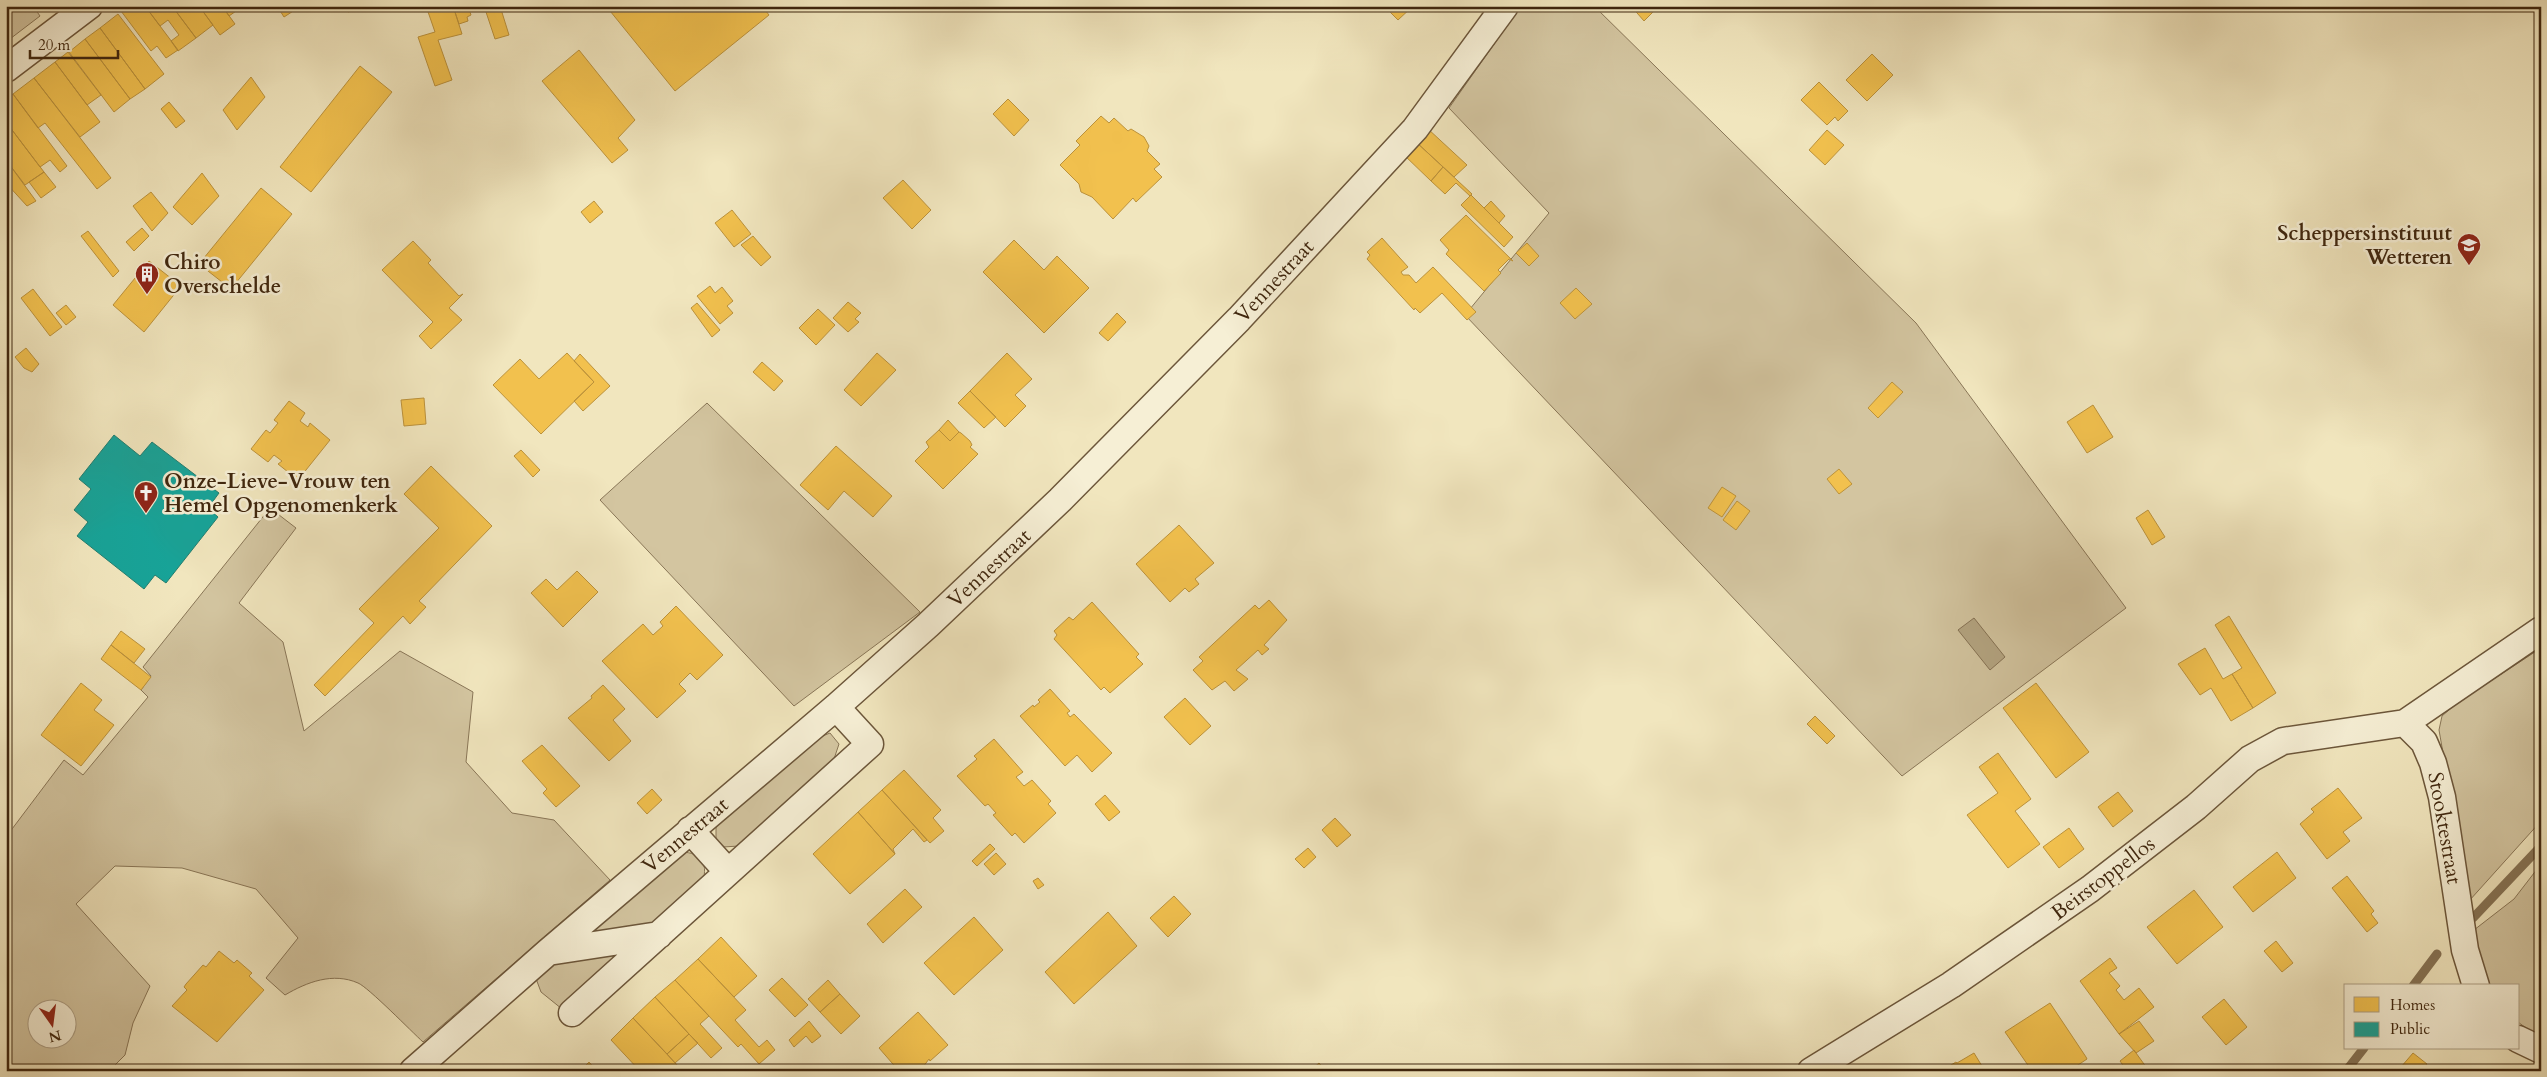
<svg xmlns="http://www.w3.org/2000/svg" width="2547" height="1077" font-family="Cardo,serif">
<rect width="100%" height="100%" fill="#f1e6be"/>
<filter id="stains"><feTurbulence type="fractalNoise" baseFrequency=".004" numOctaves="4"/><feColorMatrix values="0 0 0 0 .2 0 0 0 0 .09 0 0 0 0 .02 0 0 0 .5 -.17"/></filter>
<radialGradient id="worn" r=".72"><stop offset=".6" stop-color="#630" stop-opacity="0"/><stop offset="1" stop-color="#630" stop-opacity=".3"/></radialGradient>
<!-- green -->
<path fill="#d3c5a0" stroke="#897657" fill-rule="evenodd" d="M6,6H33L40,16L6,42Z
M1521,6H1594L1916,323L2126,608L1902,776L1465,315L1549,213L1449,108Z
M707,403L920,612L794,706L600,500Z
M270,508L296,528L239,603L283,642L304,731L400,651L473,692L466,762L512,813L554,820L610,880L423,1042C412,1032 368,987 358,983C333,972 307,982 285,995L266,978L298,938L256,889L182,868L115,866L76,904L150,986L133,1023L125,1055L109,1071H8L6,837L64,760L83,775L148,697L141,690L151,676L143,667ZM38,1010H68V1040H38Z
M2541,648V821L2469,901L2439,730L2442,716L2457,703Z
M830,733L839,744L833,762L739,846L723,847L716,840V827L721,814L803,744Z
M682,852C701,853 708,862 703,881L648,928L573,939Z
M2541,864V1029L2534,1034L2518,1022V986H2485L2474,930L2514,899Z
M631,946L562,1009L541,992L535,976L559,958Z"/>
<!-- water -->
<path fill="#b4a582" stroke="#857254" d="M1974,618L2005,657L1990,670L1958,630Z"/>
<!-- homes -->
<path fill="#f2c14e" stroke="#bc923b" d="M128,6H145L178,50L166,58L157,46L151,51L121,11Z
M145,6H172L196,38L178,51L171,41L179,35L168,20L160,26Z
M172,6H199L213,25L196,38Z
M199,6H222L235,24L220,35Z
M222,6H237L239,9L229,16Z
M277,6H301L284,17Z
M346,6H367L348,12Z
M426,6H453L462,34L438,40L452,80L435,86L418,37L435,32Z
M453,6H468L471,15L467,17L468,21L459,24Z
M495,6H500L509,35L495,39L485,9Z
M606,6H762L769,15L675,91Z
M1384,6H1413L1398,20Z
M1631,6H1659L1644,21Z
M118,14L164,74L145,89L100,28Z
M100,28L145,89L130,99L85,39Z
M85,39L130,99L114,112L69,52Z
M579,50L635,120L618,138L628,150L612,163L542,81Z
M68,52L101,95L87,105L55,62Z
M1872,54L1893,75L1867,101L1846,80Z
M55,62L100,122L80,137L34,78Z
M360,66L392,92L311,192L280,167Z
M251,77L265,97L237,130L223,110Z
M34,78L111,178L97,189L45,123L38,128L13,94Z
M1819,82L1848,111L1838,121L1835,117L1827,125L1801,100Z
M13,94L67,166L60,172L50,160L40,167L6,122V99Z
M1008,99L1029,120L1014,136L993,114Z
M169,102L185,121L176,128L161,109Z
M1101,116L1109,123L1114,118L1128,131L1131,129L1144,137L1149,146L1147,151L1160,164L1154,169L1162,177L1136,202L1133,198L1113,219L1092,197L1081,192L1079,184L1060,165L1080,145L1076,141Z
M6,122L44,172L25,185L6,160Z
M1427,128L1467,165L1454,177L1415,141Z
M1827,130L1844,145L1825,165L1809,150Z
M1415,141L1443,167L1431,181L1403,154Z
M6,160L36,201L27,206L6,183Z
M1443,167L1472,194L1470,196L1456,183L1445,194L1431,181Z
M44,172L56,187L41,198L29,182Z
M202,173L219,196L192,225L173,207Z
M903,180L931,210L912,229L883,198Z
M261,188L292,214L231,289L199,264Z
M151,192L168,213L152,231L133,206Z
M1471,195L1513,237L1504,247L1461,205Z
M594,201L603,212L590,223L581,212Z
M1491,201L1505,216L1499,223L1484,208Z
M732,210L751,234L734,247L715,223Z
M1466,215L1513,261L1509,259L1498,270L1501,273L1484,291L1446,254L1449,250L1440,240Z
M142,228L149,236L134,251L126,242Z
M88,231L119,271L113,277L81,236Z
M753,236L771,257L761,266L741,245Z
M1382,238L1408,267L1401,272L1403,275H1409L1416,283L1433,267L1476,312L1467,320L1442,293L1420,313L1415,308L1414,310L1367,259L1370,255L1367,252Z
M1014,240L1044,270L1057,256L1089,288L1044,333L983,272Z
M413,241L431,260L428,263L459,296L463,294L449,308L462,320L431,349L419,336L433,322L382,270Z
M1527,243L1539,256L1529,266L1516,253Z
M149,261L181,286L144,332L113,305Z
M710,286L715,293L722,287L733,301L727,306L733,313L720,324L697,296Z
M1576,288L1592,304L1575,319L1560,303Z
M33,289L62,327L50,336L21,298Z
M848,302L861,313L855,319L859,322L848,332L833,318Z
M697,303L720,330L712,337L691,308Z
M66,305L76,317L66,325L56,313Z
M818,309L835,325L816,345L799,328Z
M1117,313L1126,322L1108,341L1099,333Z
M26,348L39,364L32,372L24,368L15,357Z
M567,353L594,382L541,434L493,385L520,359L539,379Z
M877,353L896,370L861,406L844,390Z
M1007,353L1032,379L1015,395L1026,406L1005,427L970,391Z
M580,354L610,386L583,411L574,401L594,382L574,361Z
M762,362L783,381L774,391L753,372Z
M1892,382L1903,392L1878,418L1868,408Z
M970,391L996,417L984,428L958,403Z
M424,398L426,424L404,426L401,400Z
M289,401L305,413L300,421L308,427L310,423L330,440L298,480L278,464L282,461L274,455L268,462L251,449L266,430L270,433L278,423L274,420Z
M2093,405L2113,437L2087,453L2067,422Z
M948,420L959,432L950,441L939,430Z
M939,430L950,441L959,432L961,433L970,441L972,445L970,447L978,454L943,489L915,461L929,447L926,442Z
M836,446L892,496L873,517L844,491L828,510L800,485Z
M521,450L540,470L533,477L514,456Z
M431,466L492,526L419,601L426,607L410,624L403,616L325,696L314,685L374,623L359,609L439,528L404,494Z
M1839,469L1852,484L1839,494L1827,479Z
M1722,487L1736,496L1722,517L1708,508Z
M1737,501L1750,511L1736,530L1723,520Z
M2148,510L2165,537L2152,545L2136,518Z
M1179,525L1214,563L1195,579L1199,584L1189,592L1185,588L1170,602L1136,564Z
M577,571L598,592L563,627L531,593L546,579L557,590Z
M1269,600L1287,620L1264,645L1269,649L1262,655L1258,650L1236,670L1248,679L1234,691L1225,681L1212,690L1193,670L1203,661L1199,657L1255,605L1259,609Z
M1092,602L1139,654L1136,657L1143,664L1110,693L1104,687L1101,690L1054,639L1057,635L1054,631L1069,617L1073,620Z
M676,606L723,655L697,680L690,673L679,684L686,691L657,718L602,661L643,624L653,635L663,626L660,622Z
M2229,616L2276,693L2253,708L2232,674L2242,668L2215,625Z
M121,631L145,649L134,663L111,645Z
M111,645L151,677L141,690L101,659Z
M2205,648L2223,679L2232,674L2253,708L2231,721L2211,688L2200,695L2178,664Z
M81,683L102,700L94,710L114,725L81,766L41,735Z
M2036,683L2089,752L2056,778L2003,708Z
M603,685L625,709L613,720L631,741L609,761L568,718L592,698L591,696Z
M1050,689L1070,711L1067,713L1070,717L1074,714L1112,753L1092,772L1077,755L1065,766L1020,716L1033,705L1034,707L1040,702L1038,700Z
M1185,698L1211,726L1190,745L1164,717Z
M1815,716L1835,736L1827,744L1807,724Z
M994,739L1023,772L1016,777L1024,786L1032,780L1051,801L1048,804L1056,813L1024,843L1015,833L1012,836L993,815L996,813L988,804L985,806L957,776L977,759L974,756Z
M542,745L580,786L556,807L543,793L547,789L522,761Z
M1998,753L2031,799L2015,811L2040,844L2008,868L1967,815L1998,793L1979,767Z
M904,770L941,810L933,818L944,831L930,843L882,790Z
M2338,788L2362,818L2343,832L2350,841L2327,859L2300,824L2314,812L2311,809Z
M652,789L662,800L647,814L637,803Z
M882,790L927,840L924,842L913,829L893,849L895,854L858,812Z
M2118,792L2133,811L2113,827L2098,807Z
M1105,795L1120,812L1109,821L1095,804Z
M858,812L895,854L850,894L813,854Z
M1335,818L1351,835L1337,847L1322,830Z
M2069,828L2084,849L2059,868L2043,847Z
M990,844L995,849L977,866L972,861Z
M1308,848L1316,857L1304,868L1295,859Z
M2277,852L2296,878L2253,912L2233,887Z
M996,853L1006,864L994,875L984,864Z
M2347,876L2374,911L2371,914L2378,923L2367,932L2332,888Z
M1038,878L1044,885L1038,889L1033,881Z
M905,889L922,907L883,943L867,924Z
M2194,890L2223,927L2177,964L2147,927Z
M1174,896L1191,914L1168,937L1150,918Z
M1108,912L1137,946L1074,1004L1045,972Z
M974,917L1003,950L954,995L924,963Z
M721,937L757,976L734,997L698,959Z
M2276,941L2293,963L2282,972L2264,951Z
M219,951L234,963L237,960L252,973L249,976L264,990L217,1042L172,1006L187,990L184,987L186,984L203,965L206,967Z
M2110,958L2117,968L2109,973L2120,986L2116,990L2124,1000L2139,988L2154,1007L2119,1034L2080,981Z
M698,959L746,1010L735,1020L759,1047L767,1040L775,1050L759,1064L741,1044L738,1047L675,980Z
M782,978L808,1005L795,1017L769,990Z
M675,980L709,1016L700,1024L722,1048L711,1058L655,997Z
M828,980L840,994L820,1012L808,999Z
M840,994L860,1016L841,1034L820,1012Z
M655,997L689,1034L667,1054L633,1018Z
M2224,999L2247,1027L2226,1045L2202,1017Z
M2050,1003L2086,1057L2087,1059L2069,1071H2032L2005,1032Z
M918,1012L948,1045L930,1061L929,1059L920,1071H899L879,1048Z
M633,1018L679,1067L675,1071H640L611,1040Z
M809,1021L821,1036L812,1043L806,1036L794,1047L789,1040Z
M2139,1021L2154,1041L2136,1053L2119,1034Z
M689,1034L698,1043L675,1063L667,1054Z
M2134,1050L2136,1053L2149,1071H2127L2120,1061Z
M1974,1053L1985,1071H1941L1956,1062L1957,1063Z
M2413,1053L2427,1064L2421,1071H2406L2401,1067Z
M589,1062L597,1071H577L585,1066Z
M1319,1063L1326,1071H1310Z"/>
<!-- public -->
<path fill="#17a398" stroke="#237e6f" d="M114,435L140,456L152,442L219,493L208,508L218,517L166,583L155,575L144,589L77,536L88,522L74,510L91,489L79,479Z"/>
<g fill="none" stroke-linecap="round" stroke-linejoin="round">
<!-- stream -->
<path stroke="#857254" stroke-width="9" d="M2473,918L2541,846
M2413,986L2437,954
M2346,1071L2364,1048"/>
<!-- minor casing -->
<g stroke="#6c563a" stroke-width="29">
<path id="minor" d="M6,69L89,6
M2405,723L2424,742L2433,763L2442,797L2465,950L2476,986
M690,830L728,872
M548,952L659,935
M572,1013L870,744L836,707
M2518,1039L2541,1050
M413,1071L548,952L836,707L928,625L1060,500L1239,319L1415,129L1505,6
M1811,1071L1951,985L2090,889L2196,807L2250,759L2283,741L2405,723L2541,630"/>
</g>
<!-- minor -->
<use href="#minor" stroke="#f6efd5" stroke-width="26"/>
</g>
<!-- icons -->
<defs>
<g id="school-pin" transform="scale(1.25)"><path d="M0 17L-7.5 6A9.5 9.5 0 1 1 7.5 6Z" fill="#8f2418" stroke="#f6efd5"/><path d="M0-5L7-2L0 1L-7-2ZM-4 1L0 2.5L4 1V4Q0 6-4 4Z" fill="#fff"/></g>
<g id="building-pin" transform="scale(1.25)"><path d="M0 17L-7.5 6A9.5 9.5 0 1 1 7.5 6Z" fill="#8f2418" stroke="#f6efd5"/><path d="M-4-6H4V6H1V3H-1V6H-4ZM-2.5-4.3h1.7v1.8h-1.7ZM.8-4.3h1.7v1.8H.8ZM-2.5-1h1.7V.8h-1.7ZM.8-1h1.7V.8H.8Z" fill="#fff"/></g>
<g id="church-pin" transform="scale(1.25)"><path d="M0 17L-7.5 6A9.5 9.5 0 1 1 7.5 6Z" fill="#8f2418" stroke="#f6efd5"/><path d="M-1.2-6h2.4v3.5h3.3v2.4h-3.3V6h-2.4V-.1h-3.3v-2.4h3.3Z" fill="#fff"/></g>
</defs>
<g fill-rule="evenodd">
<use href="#school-pin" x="2469" y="245"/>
<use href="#building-pin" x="147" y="274"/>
<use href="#church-pin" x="146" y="493"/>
</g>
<g text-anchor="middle" stroke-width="5" stroke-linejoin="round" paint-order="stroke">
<!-- poi labels -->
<g font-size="21" font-weight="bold" fill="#3f260e" stroke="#f6efd5" text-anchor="start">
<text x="2452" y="240" text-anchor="end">Scheppersinstituut<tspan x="2452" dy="24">Wetteren</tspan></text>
<text x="164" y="269">Chiro<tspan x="164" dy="24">Overschelde</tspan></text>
<text x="164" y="488">Onze-Lieve-Vrouw ten<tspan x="164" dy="24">Hemel Opgenomenkerk</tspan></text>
</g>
<!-- street labels -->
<g font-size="21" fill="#3f260e" stroke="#f6efd5">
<text transform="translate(1274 281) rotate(-47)" y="7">Vennestraat</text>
<text transform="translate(989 568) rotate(-43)" y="7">Vennestraat</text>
<text transform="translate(2445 828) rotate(80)" y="7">Stooktestraat</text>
<text transform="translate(685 835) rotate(-40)" y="7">Vennestraat</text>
<text transform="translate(2103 878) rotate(-37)" y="7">Beirstoppellos</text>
</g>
</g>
<!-- margin -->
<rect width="2547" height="1077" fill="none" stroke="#f1e6be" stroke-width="25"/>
<rect x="8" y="8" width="2532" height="1062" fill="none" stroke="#3f260e" stroke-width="2.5"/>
<rect x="12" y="12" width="2522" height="1052" fill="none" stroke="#3f260e"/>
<!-- legend -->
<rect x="2344" y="984" width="175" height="65" fill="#f6efd5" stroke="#ad9f85"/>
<rect x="2354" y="997" width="25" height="15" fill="#f2c14e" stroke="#ad9f85"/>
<text x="2390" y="1010" font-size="15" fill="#3f260e">Homes</text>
<rect x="2354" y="1022" width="25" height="15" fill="#17a398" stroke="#ad9f85"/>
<text x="2390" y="1034" font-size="15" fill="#3f260e">Public</text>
<!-- north arrow -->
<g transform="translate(52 1024) rotate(166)"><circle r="24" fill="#f6efd5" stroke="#ad9f85"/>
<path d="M0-4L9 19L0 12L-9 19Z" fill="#8f2418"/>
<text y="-8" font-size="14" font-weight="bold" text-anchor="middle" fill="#3f260e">N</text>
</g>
<!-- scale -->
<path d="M30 50v8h88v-8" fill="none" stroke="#3f260e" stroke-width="2.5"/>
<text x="38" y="50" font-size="15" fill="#3f260e" stroke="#f6efd5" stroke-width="4" paint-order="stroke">20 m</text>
<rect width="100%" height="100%" filter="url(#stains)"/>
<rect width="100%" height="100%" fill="url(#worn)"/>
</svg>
